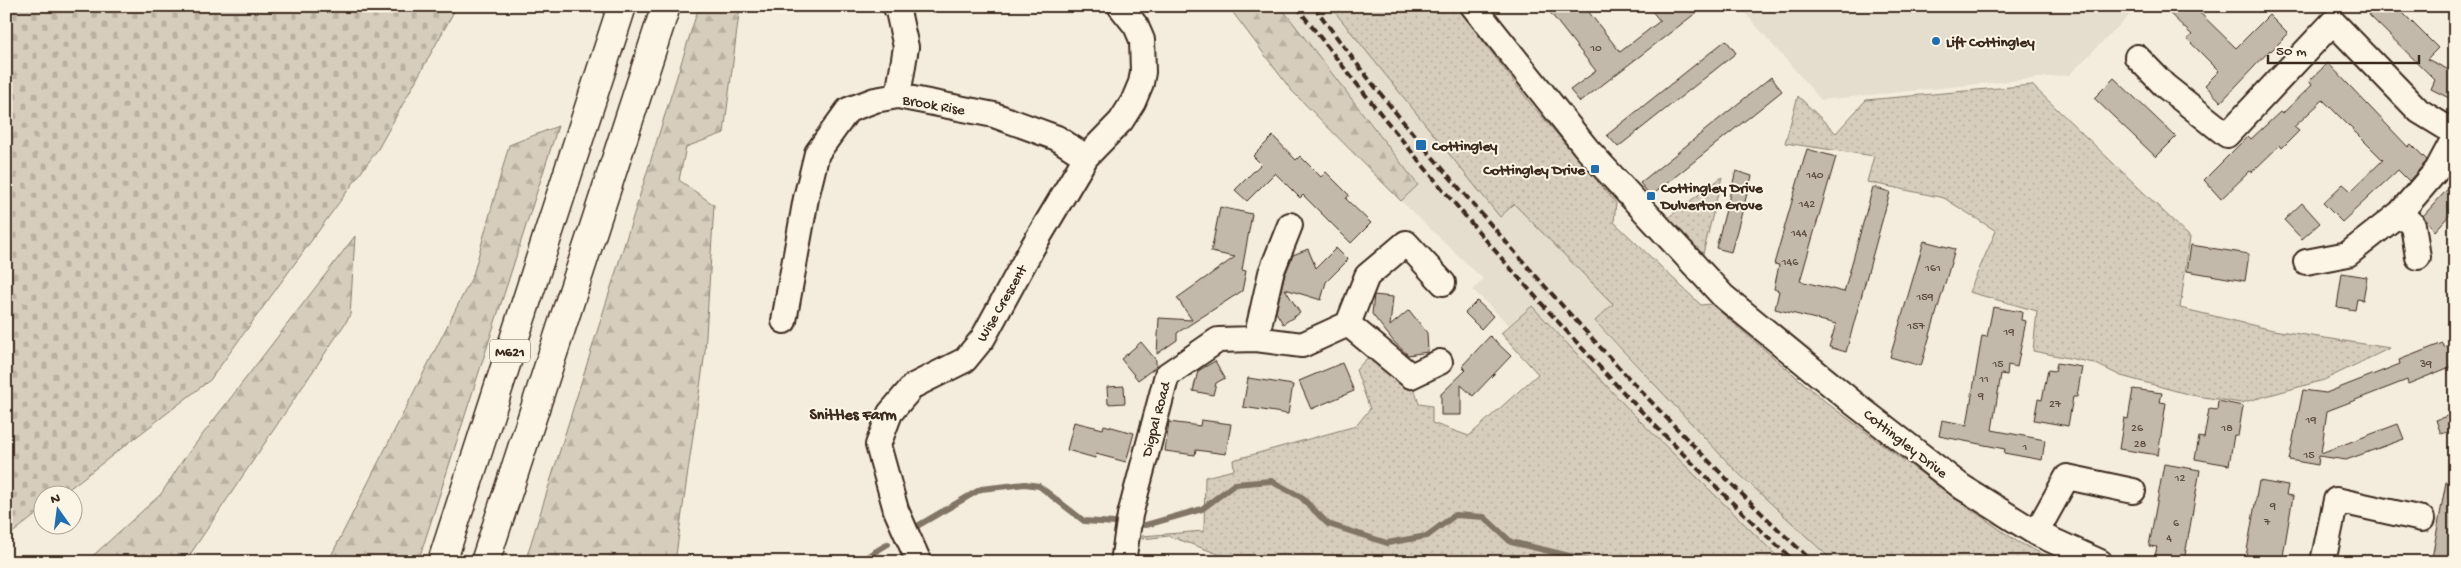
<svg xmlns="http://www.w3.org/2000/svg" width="2461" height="568" font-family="'Gochi Hand',sans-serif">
<defs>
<pattern id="grass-dots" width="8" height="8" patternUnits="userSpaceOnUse" patternTransform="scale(1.25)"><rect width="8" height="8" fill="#d6cdbd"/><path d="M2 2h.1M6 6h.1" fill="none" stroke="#b9b0a2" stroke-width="1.8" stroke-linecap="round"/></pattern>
<pattern id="forest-firs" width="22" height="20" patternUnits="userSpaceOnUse" patternTransform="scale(1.25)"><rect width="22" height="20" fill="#d6cdbd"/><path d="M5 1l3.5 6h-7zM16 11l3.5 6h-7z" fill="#b9b0a2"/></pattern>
<pattern id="cemetery-stones" width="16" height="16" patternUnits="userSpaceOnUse" patternTransform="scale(1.25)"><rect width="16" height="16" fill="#d6cdbd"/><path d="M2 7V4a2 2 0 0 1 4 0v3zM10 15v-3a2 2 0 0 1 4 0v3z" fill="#b9b0a2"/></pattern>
</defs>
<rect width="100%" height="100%" fill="#f4eddd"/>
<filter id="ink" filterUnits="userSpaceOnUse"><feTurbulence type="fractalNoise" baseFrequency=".02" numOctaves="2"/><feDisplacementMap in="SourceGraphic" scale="10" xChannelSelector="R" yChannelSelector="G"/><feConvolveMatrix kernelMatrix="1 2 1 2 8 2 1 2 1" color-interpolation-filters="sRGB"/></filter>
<g filter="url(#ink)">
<!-- built -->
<path fill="#e5ddce" d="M1280,6H1330L1500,216L1514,204L1614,304L1595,322L1735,470L1834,562H1783L1633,414L1532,306L1509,325L1473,290L1483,279L1401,201L1418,184Z
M1739,6H2139L2069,75L1821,100Z"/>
<!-- grass -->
<path fill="url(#grass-dots)" stroke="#887c6e" d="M1330,6H1456L1532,105L1616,203L1614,222L1701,305L1711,304L1827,403L1953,497L2018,542L2058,562H1834L1735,470L1595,321L1613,304L1514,204L1500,217Z
M2032,85L2190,237L2180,308L2273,330L2390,348L2324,380L2241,403L2191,395L2121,376L2094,363L2033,351L2037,311L1969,292L1996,231L1944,198L1867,182L1874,156L1785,143L1798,96L1836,133L1866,100Z
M1722,177L1699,270L1657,226Z
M1532,306L1633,414L1783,562H1240L1169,536L1142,539V536L1204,531L1205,477L1234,470L1233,460L1356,426L1370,409L1356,370L1370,355L1414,387L1419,404L1432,406V423L1469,436L1538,374L1501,333Z"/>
<!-- forest -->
<path fill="url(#forest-firs)" stroke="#887c6e" d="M699,6H740L724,133L686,147L679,180L714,205L705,352L675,562H525Z
M1228,6H1280L1418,185L1401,201L1291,90Z
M558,126L418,562H328L473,275L509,145Z
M355,236L350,316L185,562H86L161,494L183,460Z"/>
<!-- cemetery -->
<path fill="url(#cemetery-stones)" stroke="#887c6e" d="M6,6H457L378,149L210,380L61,495L42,496V510L6,538Z"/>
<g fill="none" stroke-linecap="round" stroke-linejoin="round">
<!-- stream -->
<path stroke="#817466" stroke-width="6" d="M919,525L981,489L1025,484L1039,486L1084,521L1146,525L1202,509L1235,484L1271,481L1301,497L1328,524L1387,543L1427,536L1455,515L1484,517L1511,542L1595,562
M858,562L888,544"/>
</g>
<!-- building -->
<path fill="#c3b9aa" stroke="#3b2a1e" d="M1545,6H1584L1620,52L1660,21L1648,6H1705L1580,102L1570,90L1596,71Z
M2162,6H2193L2236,48L2269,15L2288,34L2271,51L2270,50L2221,102L2205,85L2219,71L2187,39L2192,35Z
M2379,6H2396L2438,48L2427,59L2455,73V101L2431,89L2435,80L2369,15Z
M1726,40L1736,53L1618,147L1607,135Z
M2328,63L2408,147L2411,144L2427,160L2426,162L2409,181L2398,170L2342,222L2323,203L2343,184L2351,191L2383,160L2323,100L2294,127L2299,131L2282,148L2280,145L2252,172L2250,171L2221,199L2204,180L2248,136L2251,139L2280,112L2282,114L2312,85L2309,81Z
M1771,77L1782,91L1651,196L1640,183Z
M2114,78L2176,137L2156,157L2094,98Z
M1273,136L1296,160L1300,156L1321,177L1326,172L1349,195L1346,199L1371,223L1351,243L1303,195L1300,198L1275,173L1247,201L1235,190L1261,164L1253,156Z
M1807,149L1836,157L1800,281L1844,292L1873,187L1890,192L1846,352L1829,347L1836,324L1775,309L1779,291L1774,289L1779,265L1774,264Z
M1736,171L1752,176L1731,252L1716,248Z
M2455,181V209L2435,231L2423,216Z
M2302,203L2320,223L2302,239L2284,220Z
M1220,207L1252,214L1242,270L1246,271L1242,291L1177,333V340L1157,354L1159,318L1192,320L1177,298L1235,257L1211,252Z
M1924,241L1955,249L1921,366L1890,357Z
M2191,245L2249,254L2245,281L2187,271Z
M1336,248L1348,260L1326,282L1321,300L1285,289L1300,313L1283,324L1276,312L1284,277L1293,255L1308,249L1316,268Z
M2342,273L2367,277L2363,300L2357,299L2355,310L2337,307Z
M1374,295L1393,297L1390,326L1409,310L1427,333L1428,352L1408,355L1394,342L1372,314Z
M1477,301L1493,316L1481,329L1465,313Z
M1993,307L2022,312L2021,320L2026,321L2017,367L2008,365L2007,375L2001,374L1992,430L2045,440L2042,460L2004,453L2005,449L1939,436L1942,420L1967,425L1982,336L1987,337Z
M1490,336L1511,356L1473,396L1461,385V415H1441V394L1466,370L1462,366Z
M1141,342L1156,360V367L1138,380L1121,359Z
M2443,343L2444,347L2455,343V365L2408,384L2407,380L2327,411L2321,453L2398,424L2404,439L2346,460L2319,456L2318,465L2289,460L2303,390L2326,393L2400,364L2399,360Z
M1215,361L1225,378L1216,383L1213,395L1193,391L1198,371Z
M1342,363L1354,391L1311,409L1299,381Z
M2057,363L2082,367L2077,397H2073L2068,426L2034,420L2038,399L2042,400L2048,370L2055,371Z
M1248,378L1293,385L1288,414L1243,407Z
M1124,386L1125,403L1108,404L1107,387Z
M2133,389L2162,393L2160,402L2166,403L2158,455L2119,449L2124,418L2128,419Z
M2218,401L2243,406L2238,436L2234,435L2229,465L2195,459L2199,437L2204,438L2209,409L2217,410Z
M2455,413V430L2441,434L2436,420Z
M1201,420L1231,424L1226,454L1196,450L1195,455L1165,451L1169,422L1200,426Z
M1074,422L1103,429L1104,425L1134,433L1126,462L1096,454L1095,458L1067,450Z
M2164,464L2200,470L2184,561L2155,556L2157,547L2149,546Z
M2259,481L2288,486L2286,495L2293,496L2282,562H2245Z
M2446,482H2455V562L2432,558Z"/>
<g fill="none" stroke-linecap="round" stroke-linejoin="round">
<!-- minor casing -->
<g stroke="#3b2a1e" stroke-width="28">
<path id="minor" d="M895,6L898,11L906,47L898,96
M1473,6L1587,149L1723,296L1856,405L1962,487L2036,533L2100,562
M2137,57L2165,86L2227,135L2333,22L2419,111L2455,133
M2400,213L2413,225L2418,257
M2306,262L2348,254L2400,213L2437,170L2455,136
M784,321L806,198L817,153L848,110L875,100L898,96L994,115L1057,138L1086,157
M1348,324L1411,376L1440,362
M1256,339L1302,345L1348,324L1367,276L1406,243L1443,283
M2036,533L2067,477L2133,491
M919,562L896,510L878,445L890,413L913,386L965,360L983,338L1032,248L1086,157L1121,121L1133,102L1141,83L1143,72L1142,40L1136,26L1120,6
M1123,562L1130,515L1167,375L1218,340L1256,339L1271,273L1290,225
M2323,562L2336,500L2422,519"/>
</g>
<!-- highway casing -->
<g stroke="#3b2a1e" stroke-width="31">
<path id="highway" d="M442,562L622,6
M485,562L666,6"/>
</g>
<!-- minor -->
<use href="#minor" stroke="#fcf5e5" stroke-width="24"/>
<!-- highway -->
<use href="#highway" stroke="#fcf5e5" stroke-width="28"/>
<!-- rail -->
<path stroke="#3b2a1e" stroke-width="4" stroke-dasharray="8 4" stroke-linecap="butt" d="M1296,6C1448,204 1612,393 1795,562
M1314,6C1371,86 1435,161 1500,235C1599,349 1702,459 1813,562"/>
</g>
</g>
<!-- markers -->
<g fill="#1f6fb2" stroke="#fcf5e5" stroke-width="2">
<circle cx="1936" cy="41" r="5"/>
<rect x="1415" y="139" width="12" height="12" rx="2.5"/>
<rect x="1590" y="164" width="10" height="10" rx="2.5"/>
<rect x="1646" y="191" width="10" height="10" rx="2.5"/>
</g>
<g text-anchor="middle" stroke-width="4" stroke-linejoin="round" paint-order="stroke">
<!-- number labels -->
<g font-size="12" fill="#5d4e41">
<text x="1596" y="51">10</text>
<text x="1815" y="178">140</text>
<text x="1807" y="207">142</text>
<text x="1799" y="236">144</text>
<text x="1790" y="265">146</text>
<text x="1933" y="271">161</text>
<text x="1925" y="300">159</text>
<text x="1916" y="329">157</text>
<text x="2009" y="335">19</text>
<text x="1998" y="367">15</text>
<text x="2426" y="367">39</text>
<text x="1984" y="382">11</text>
<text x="1981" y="399">9</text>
<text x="2055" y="407">27</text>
<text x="2311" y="423">19</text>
<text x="2137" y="431">26</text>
<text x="2227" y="431">18</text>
<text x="2140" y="447">28</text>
<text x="2025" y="450">1</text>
<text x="2309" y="458">15</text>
<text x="2180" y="481">12</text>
<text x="2273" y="509">9</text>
<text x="2267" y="525">7</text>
<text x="2176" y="526">6</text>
<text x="2169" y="541">4</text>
</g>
<!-- shield labels -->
<rect fill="#fcf5e5" stroke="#75675a" stroke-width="1" x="490" y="339.5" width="40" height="23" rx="4"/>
<g font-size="14" font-weight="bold" fill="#3b2a1e">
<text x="510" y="356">M621</text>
</g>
<!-- poi labels -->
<g font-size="15" font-weight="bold" fill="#3b2a1e" stroke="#fcf5e5" text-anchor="start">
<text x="1946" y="46">Lift Cottingley</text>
<text x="1432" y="150">Cottingley</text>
<text x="1585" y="174" text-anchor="end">Cottingley Drive</text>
<text x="1661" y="192">Cottingley Drive<tspan x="1661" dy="17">Dulverton Grove</tspan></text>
</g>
<!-- street labels -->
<g font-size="15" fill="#3b2a1e" stroke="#fcf5e5">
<text transform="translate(934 104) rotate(10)" y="5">Brook Rise</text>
<text transform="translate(1001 303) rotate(-60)" y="5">Wise Crescent</text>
<text transform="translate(1155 419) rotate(-75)" y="5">Digpal Road</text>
<text transform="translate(1906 443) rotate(38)" y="5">Cottingley Drive</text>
</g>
<!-- neighbourhood labels -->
<g font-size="16" font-weight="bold" fill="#3b2a1e" stroke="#fcf5e5">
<text x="853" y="419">Snittles Farm</text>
</g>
</g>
<!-- margin -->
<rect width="2461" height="568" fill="none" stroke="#fcf5e5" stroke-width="25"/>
<rect x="12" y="12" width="2436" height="543" fill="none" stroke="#3b2a1e" stroke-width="2" filter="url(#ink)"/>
<!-- north arrow -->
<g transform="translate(58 510) rotate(346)"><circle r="24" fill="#fcf5e5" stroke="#afa495"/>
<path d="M0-4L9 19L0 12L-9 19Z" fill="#1f6fb2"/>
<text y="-8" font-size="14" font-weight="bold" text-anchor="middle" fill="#3b2a1e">N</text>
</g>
<!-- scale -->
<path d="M2268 55v8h151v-8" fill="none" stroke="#3b2a1e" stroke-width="2.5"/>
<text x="2276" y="55" font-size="15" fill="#3b2a1e" stroke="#fcf5e5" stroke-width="4" paint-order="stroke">50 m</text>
</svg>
